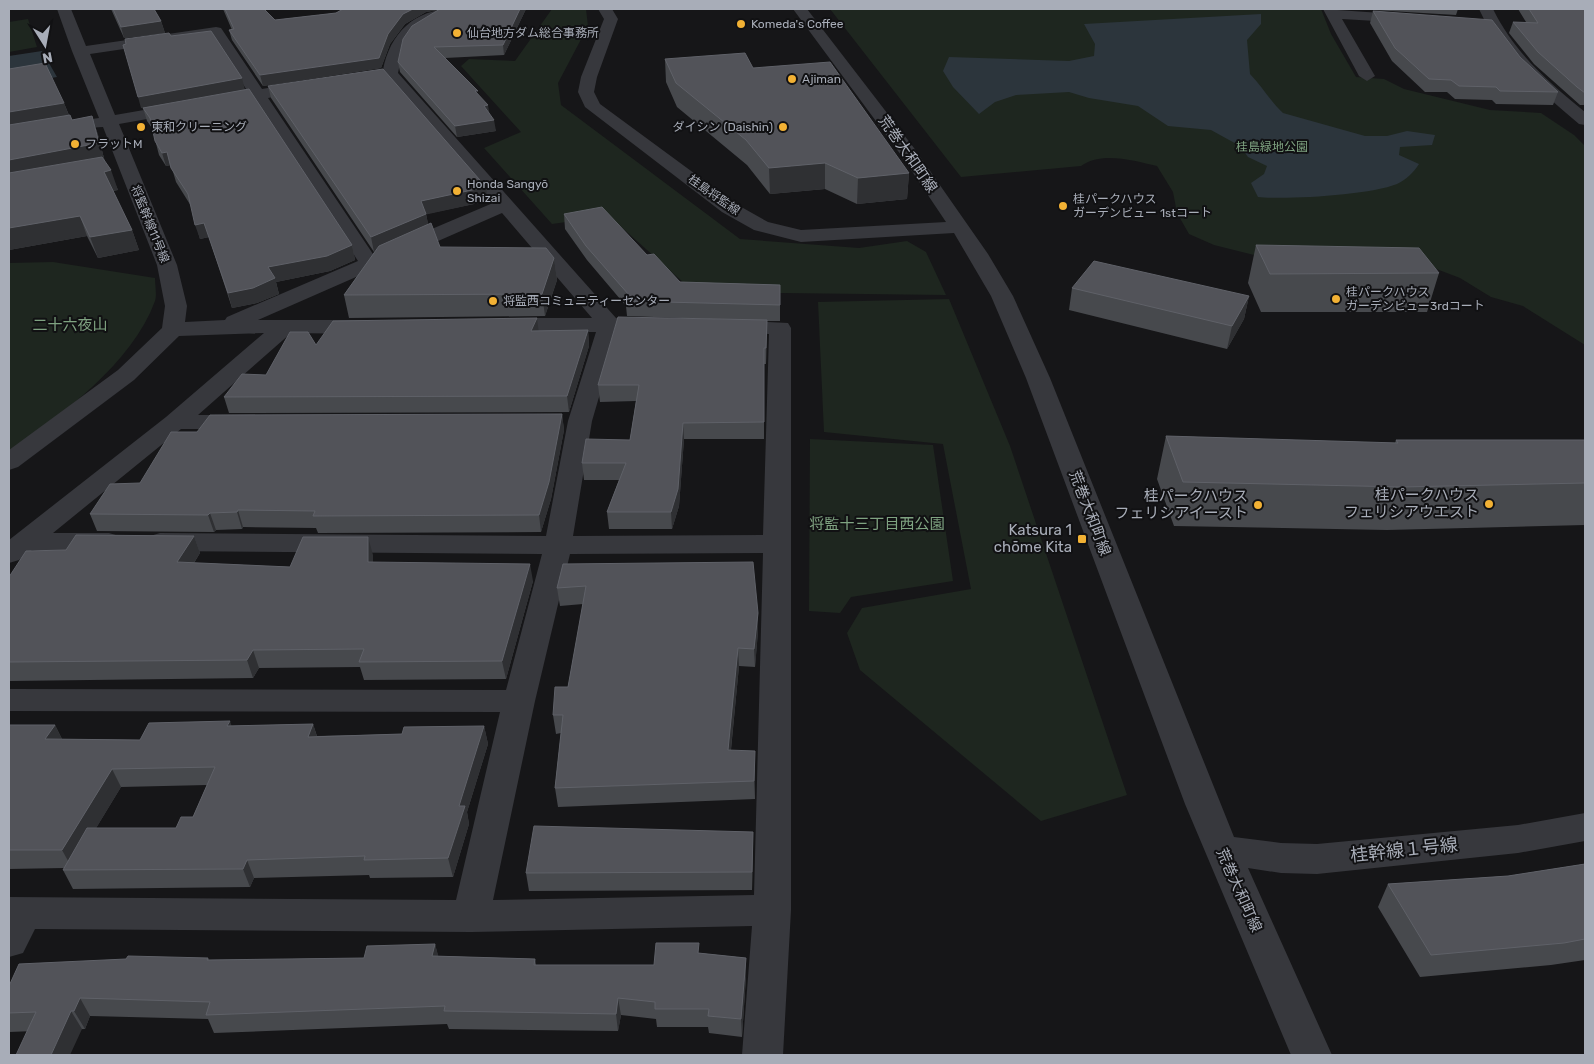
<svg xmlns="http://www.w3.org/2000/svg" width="1594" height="1064" font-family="Rubik,'Noto Sans JP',sans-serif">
<rect width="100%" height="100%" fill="#161618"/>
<!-- green -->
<path fill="#1e261f" d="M552,9H586L588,26L558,83L561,105L740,239L859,248L907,241L926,252L946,295L694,292L609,216L552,224L484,148L521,132L461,66L469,59L515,61Z
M830,9H1321L1331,34L1356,77L1384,79L1404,89L1490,110L1541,113L1574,135L1585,146V345L1523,306L1491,297L1460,278L1426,265L1254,255L1214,245L1189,234L1177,213L1173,192L1157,166C1134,161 1102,151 1081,166L961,177Z
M28,19L37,47L9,52V22Z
M53,262L155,278C155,285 157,295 155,301C132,364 62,414 9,452V263Z
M949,299L1010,446L1127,795L1041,821L860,670L847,633L862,608L971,589L943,444L824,432L818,302Z
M810,439L933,445L953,581L851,597L840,613L809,611Z"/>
<!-- water -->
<path fill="#2c353c" d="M1261,14V24L1247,40L1250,74C1262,86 1270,101 1283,113L1365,136H1387L1407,131L1435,135L1432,145L1400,147L1399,155L1419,164C1414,172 1406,180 1397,184C1370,195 1286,200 1258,197L1251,183L1264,174L1267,166L1248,157L1240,146L1211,130L1168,126L1138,106L1089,98L1069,92L1016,95L995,102L979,114L953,87L943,71L949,57L1069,61L1094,56L1095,44L1084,24Z
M42,51L57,77L9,85V56Z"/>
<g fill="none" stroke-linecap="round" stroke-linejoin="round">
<!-- minor -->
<path fill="#37383d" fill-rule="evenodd" d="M57,9H71L86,46L216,27L221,28L262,89L308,81L314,83L316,86L314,89L268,98L373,254L493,203L386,79L372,81L364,76L366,73L383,70C390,33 415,9 453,9L412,35L403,49L398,73L616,318L662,320L665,325L662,330L618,332L592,421L573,536L763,535L769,334L721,332L718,327L721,322L729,320L788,323L791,328V910L783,1055H742L752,926L471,932L35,929L23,953L9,957V897L456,900L500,712L9,711V689L506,690L542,554L160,551L150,548L146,542L150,536L160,533L546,536L568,421L596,332H499L491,330L488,325L491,320L499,318H592L502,213L258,320H366L374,322L377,327L374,332L366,334L291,333L198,415H241L250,417L253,422L250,427L241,429H181L53,533H109L119,536L123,542L119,548L109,551L32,550L19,560L9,563V540L166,417L264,333L179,336L134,380L18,467L9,470V450L118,370L162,328L165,306L157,265L103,127L85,128L83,124L85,120L99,118L72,51ZM212,36L248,92L115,115L90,54ZM254,100L358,261L227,317L225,320L185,322L187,306L177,265L119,124ZM763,553L754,895L493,900L535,701L570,554Z
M598,9H612L618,19L597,77L594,92L600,104L736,204L768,222L801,230L946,222L901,155L793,9H807L914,148L988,254L1013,296L1050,378L1234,837L1281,843L1317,844L1518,825L1585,813V841L1518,853L1317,874L1281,873L1248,868L1332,1055H1291L1185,804L1026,378L991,296L954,233L801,242L754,230L722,212L585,107L578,92L581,77L604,19Z
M1323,9L1410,15L1417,19L1410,23L1342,19L1375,76L1367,81L1359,76Z
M1479,9H1493C1514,52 1548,82 1585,112V125L1579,124C1539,90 1501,58 1479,9Z"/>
</g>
<!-- wall -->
<path fill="#47494d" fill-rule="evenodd" d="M111,9H154L161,21L165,33L124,38Z
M223,9H264L275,20L336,13L343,9H526L504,55L445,58L478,95L489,114L496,131L457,137L400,72L398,62L438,10L426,12L405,24L390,44L381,68L263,86L232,40L229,30H232Z
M1373,9H1458L1456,15L1373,10Z
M1518,9H1585V105H1580L1534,64L1513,38L1509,33L1513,22H1526Z
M1373,11L1520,57L1558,92L1553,105L1496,104L1492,100L1455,99L1447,92H1425L1392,61L1370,23Z
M171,36L245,90L165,104L352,245L355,260L330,271L276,282L279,294L257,303L232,308L209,237L200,239L191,206L176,182L171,165L166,166L159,155L152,128L147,121L143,108H141Z
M665,59L753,68L909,173L907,199L857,204L825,189L770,194L747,165L677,107L666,82Z
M268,86L488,201L426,214L428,224L440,247L554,258L557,280L545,316L349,318L344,295L375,251L374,252L271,98Z
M64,103L69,115L72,120L92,116L98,135L105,162L118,190L113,191L132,230L139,250L98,258L87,236L9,250Z
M564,214L647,255L680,282L780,285V321H767L766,364H764V439H684L679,506L672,529H609L607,512L619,480H584L582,463L630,440L636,401L600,402L598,385L736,320L627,316L626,306L587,260L565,229Z
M1256,245L1439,273L1427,312H1261L1248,283Z
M1072,288L1249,296L1244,319L1227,349L1069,310Z
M588,330L589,346L569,412L229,413L224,397L266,375L316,345L539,331Z
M562,414L564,430L551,499L541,532L318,533L316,528L243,527L242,529L216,530L214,532L97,531L90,514L140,483L197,432Z
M1166,436L1395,443L1396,440H1585V525L1387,530L1174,526L1157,479Z
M194,536L200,553L194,563L290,567L373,555V562L533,581L506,679L364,680L360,667L259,668L253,678L9,681V577L66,550Z
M563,564L758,613V631L755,667L739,666L731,750L755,769V799L558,807L555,788L561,733L556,734L553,715L568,687L583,604L560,606L557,588Z
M313,724L317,736L402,734L484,726L488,744L467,812L469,824L453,877L370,878L369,875L254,878L250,887L73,889L63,870L64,868L9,869V725H55L62,739L140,740L232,726ZM207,785L193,817L176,828H96L121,787Z
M753,850L752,890L529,891L526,873Z
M1585,864V960L1551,965L1420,977L1378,907L1388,884L1508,876Z
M435,944L438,956L535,959L536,965H654L699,953L746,958V976L742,1037L709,1033L708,1027H657L656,1019L621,1015L618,1031L449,1029L447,1024L214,1033L208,1019L90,1016L85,1029L9,1032V986L208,958L209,960L364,958Z"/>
<!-- shaded-wall -->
<path fill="#2f3033" d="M413,9H447L426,12L405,24L390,44L381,68L263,86L260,75L388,34L403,14Z
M520,9H526L504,55L503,45Z
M161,21L165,33L124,38L121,27Z
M242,78L245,90L141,108L138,97Z
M64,103L71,121L9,132V112Z
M488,105L490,117L484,106Z
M92,116L98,135L105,162L9,181V160Z
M494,120L496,131L457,137L455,126Z
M167,152L171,165L166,166L162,153Z
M825,163V189L770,194L769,168Z
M111,170L118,190L110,191L104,172Z
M909,173L907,199L857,204L858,178Z
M486,187L488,201L424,215L421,201Z
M426,214L429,228L374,252L371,237Z
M80,216L87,236L9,250V228Z
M204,223L209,237L200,239L195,225Z
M132,230L139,250L98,258L90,237Z
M352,245L355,260L330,271L276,282L279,294L257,303L232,308L228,293L268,267Z
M554,258L557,280L545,316L542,294Z
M1249,296L1244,319L1227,349L1232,326Z
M537,318L539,334L531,331Z
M767,320V336L766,364V348Z
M588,330L589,346L569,412L567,396Z
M562,414L564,430L551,499L541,532L539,515Z
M683,423L684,439L679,506L672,529L671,512Z
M238,510L243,527L242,529L237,512Z
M210,513L216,530L214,532L208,515Z
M194,536L200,553L183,580L177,562Z
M368,537L373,555V580L368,562Z
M530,564L533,581L506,679L502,661Z
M758,613V631L755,667L754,649Z
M738,648L739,666L729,768L728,750Z
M253,650L259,668L253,678L247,660Z
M230,721L236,739L227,726Z
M313,724L319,743L308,737Z
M55,725L64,743L45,739Z
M484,726L488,744L467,812L469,824L453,877L448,858L459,806Z
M755,751V799L754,781Z
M112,769L121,787L72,868L62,850Z
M753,832V850L752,890V872Z
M247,860L254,878L250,887L243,869Z
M435,944L440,962L432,956Z
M746,958V976L742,1037L741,1019Z
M80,998L90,1016L85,1029L74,1011Z
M618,998L621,1015L618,1031L616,1014Z
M71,1011L82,1029L70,1055H51Z"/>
<!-- building -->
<path fill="#525359" stroke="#5f6168" d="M113,9H154L161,21L121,27Z
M225,9H264L275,20L336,13L343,9H413L403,14L388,34L379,58L260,75L229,30L234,29Z
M440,9H520L503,45L434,47L478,91H475L488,105L484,106L494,120L455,126L398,62L403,39L412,26Z
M1529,9H1585V93L1577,87L1538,52L1513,22L1538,23Z
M1373,11L1492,20L1520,57L1558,92L1500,91L1496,87L1459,86L1451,80L1429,79L1395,48Z
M211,31L242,78L138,97L123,45L126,44L125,39L169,33L171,36Z
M745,53L753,68L830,62L909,173L858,178L825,163L769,168L746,140L676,83L665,59Z
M45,63L64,103L9,112V69Z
M383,69L486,187L421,201L426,214L371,237L268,86Z
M249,89L352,245L327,256L268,267L275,278L253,288L228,293L204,223L195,225L188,194L171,168L167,152L162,153L155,141L150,118L143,108Z
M70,115L72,120L92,116L99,143L9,160V125Z
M102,157L111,170L104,172L132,230L90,237L80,216L9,228V173Z
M602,207L647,255L654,254L680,282L780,285V305L626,301L629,295L586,246L564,214Z
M431,223L440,247L546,248L554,258L542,294L344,295L379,246Z
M1256,245L1419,248L1439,273L1270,274Z
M1094,261L1249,296L1232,326L1072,288Z
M618,317L767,320L766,348H764V422L683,423L678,489L671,512H607L626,463H582L586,439L630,440L639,385H598Z
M537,318L531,331L588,330L567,396L224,397L242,374L266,375L290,332H308L316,345L333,321Z
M562,414L549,482L539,515L313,516L315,511L238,510L237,512L210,513L208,515L90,514L110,484L140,483L171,432H197L210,415Z
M1166,436L1398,443L1396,440H1585V483L1402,487L1183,482Z
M76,535L194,536L177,562L290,567L303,537H368V562L530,564L502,661L359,662L364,649L253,650L247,660L9,662V577L26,551L66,550Z
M753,562L758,613L754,649L738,648L728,750L755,751L754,781L555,788L563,715H553L555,687H568L586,586L557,588L563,564Z
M230,721L227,726L313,724L308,737L402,734L404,727L484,726L459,806H465L448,858L364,860L365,856L247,860L243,869L63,870L87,828H176L181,817H193L215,767L112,769L62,850H9V725H55L45,739L140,740L149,723Z
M534,826L753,832L752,872L526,873Z
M1585,864V939L1564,943L1431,955L1388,884L1508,876Z
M656,943H699L698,953L746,958L741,1019L708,1016L709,1009H655V1002L618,998L616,1014L444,1011L445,1006L206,1015L210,1002L80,998L74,1011H71L51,1055H16L36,1012L9,1013V986L19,964L126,959L128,956L208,958L207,960L364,958L367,946L435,944L432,956L535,959L534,965H654Z"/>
<!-- markers -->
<g fill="#f2b134" stroke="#111113" stroke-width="2">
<circle cx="741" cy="24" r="5"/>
<circle cx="457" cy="33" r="5"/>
<circle cx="792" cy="79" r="5"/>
<circle cx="141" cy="127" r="5"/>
<circle cx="783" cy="127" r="5"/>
<circle cx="75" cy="144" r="5"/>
<circle cx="457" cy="191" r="5"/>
<circle cx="1063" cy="206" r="5"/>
<circle cx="1336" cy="299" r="5"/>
<circle cx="493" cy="301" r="5"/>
<circle cx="1489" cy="504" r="5"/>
<circle cx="1258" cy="505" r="5"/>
<rect x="1077" y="534" width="10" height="10" rx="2.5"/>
</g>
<g text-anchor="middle" stroke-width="4" stroke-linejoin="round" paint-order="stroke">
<!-- far-poi labels -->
<g font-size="12" fill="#a8adb8" stroke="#111113" text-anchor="start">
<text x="751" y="28">Komeda's Coffee</text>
<text x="467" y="37">仙台地方ダム総合事務所</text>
<text x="802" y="83">Ajiman</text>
<text x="151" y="131">東和クリーニング</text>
<text x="773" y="131" text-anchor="end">ダイシン (Daishin)</text>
<text x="85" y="148">フラットM</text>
<text x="467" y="188">Honda Sangyō<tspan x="467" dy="14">Shizai</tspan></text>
<text x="1073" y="203">桂パークハウス<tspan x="1073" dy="14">ガーデンビュー 1stコート</tspan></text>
<text x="1346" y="296">桂パークハウス<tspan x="1346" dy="14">ガーデンビュー3rdコート</tspan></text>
<text x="503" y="305">将監西コミュニティーセンター</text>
</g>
<!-- far-park labels -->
<g font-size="12" fill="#7fa381" stroke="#111113">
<text x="1272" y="151">桂島緑地公園</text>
</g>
<!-- far-street labels -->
<g font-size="12" fill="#a8adb8" stroke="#111113">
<text transform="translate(714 195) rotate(35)" y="4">桂島将監線</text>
<text transform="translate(150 224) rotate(68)" y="4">将監幹線11号線</text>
</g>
<!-- street labels -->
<g font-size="15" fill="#a8adb8" stroke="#111113">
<text transform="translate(908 154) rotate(55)" y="5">荒巻大和町線</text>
<text transform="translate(1090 513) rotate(69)" y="5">荒巻大和町線</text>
<text transform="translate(1239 890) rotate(66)" y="5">荒巻大和町線</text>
</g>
<!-- park labels -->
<g font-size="15" fill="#7fa381" stroke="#111113">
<text x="70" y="330">二十六夜山</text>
<text x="877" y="529">将監十三丁目西公園</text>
</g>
<!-- poi labels -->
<g font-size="15" fill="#a8adb8" stroke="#111113" text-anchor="end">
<text x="1479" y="500">桂パークハウス<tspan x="1479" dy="17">フェリシアウエスト</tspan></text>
<text x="1248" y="501">桂パークハウス<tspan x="1248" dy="17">フェリシアイースト</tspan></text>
<text x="1072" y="535">Katsura 1<tspan x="1072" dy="17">chōme Kita</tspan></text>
</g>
<!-- near-street labels -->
<g font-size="18" fill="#a8adb8" stroke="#111113">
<text transform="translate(1404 850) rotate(-6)" y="6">桂幹線１号線</text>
</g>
</g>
<!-- border -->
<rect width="1594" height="1064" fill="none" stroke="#a8adb8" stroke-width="20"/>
<!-- north arrow -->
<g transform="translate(45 45) rotate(169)" stroke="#111113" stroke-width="4" paint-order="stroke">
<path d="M0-4L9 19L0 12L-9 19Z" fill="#a8adb8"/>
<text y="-8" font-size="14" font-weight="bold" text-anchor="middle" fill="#a8adb8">N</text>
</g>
</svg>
